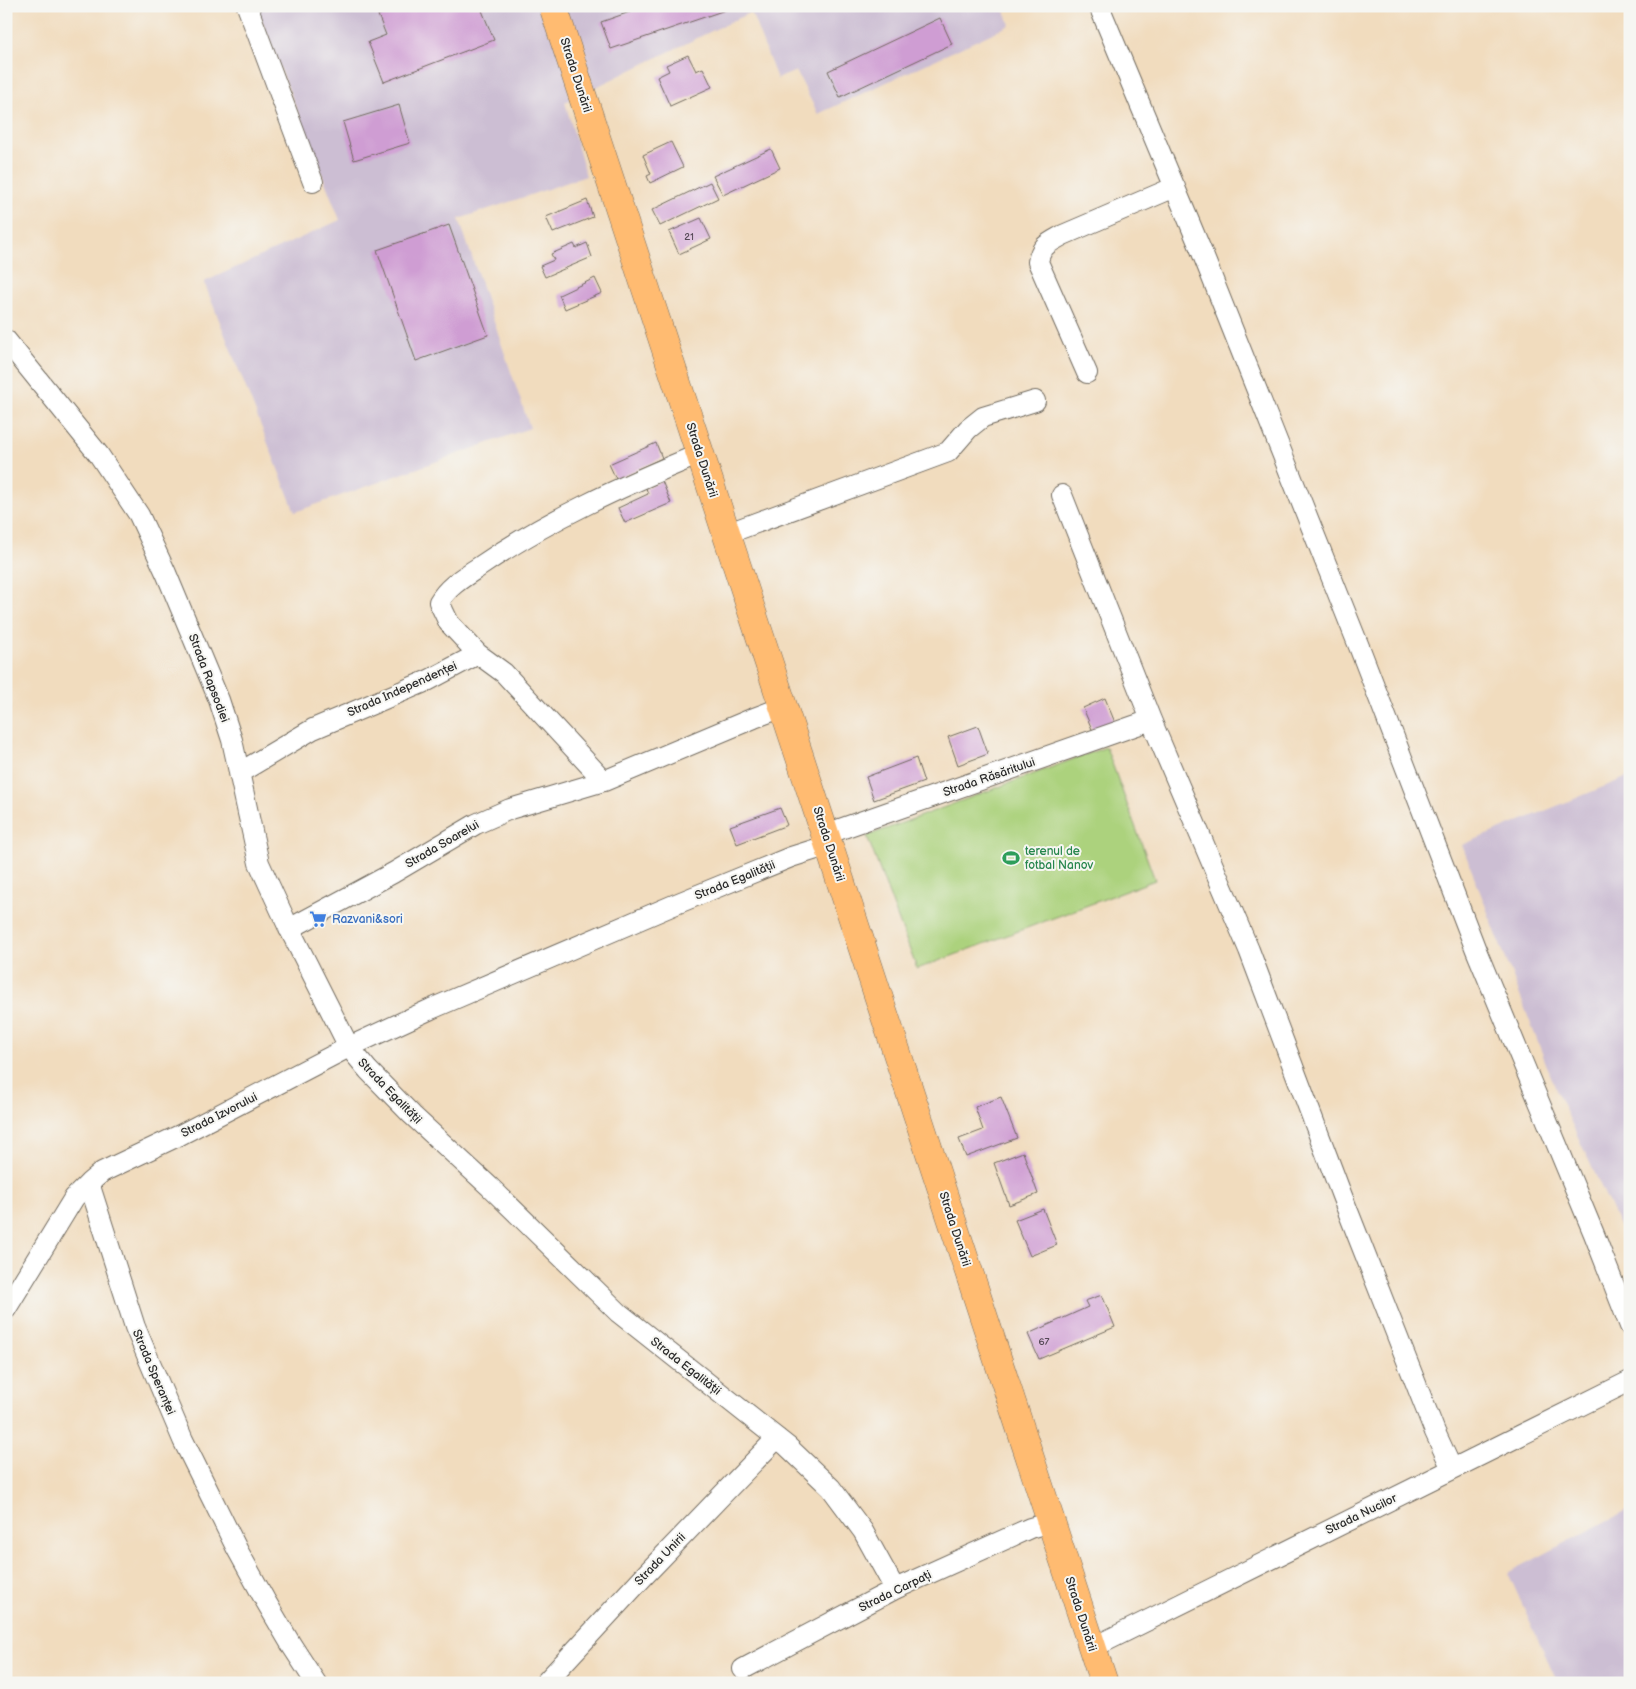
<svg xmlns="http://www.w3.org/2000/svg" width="1636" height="1689" font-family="'Balsamiq Sans',sans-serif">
<rect width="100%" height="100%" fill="#f6f6f2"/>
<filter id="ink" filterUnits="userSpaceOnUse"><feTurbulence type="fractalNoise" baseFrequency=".02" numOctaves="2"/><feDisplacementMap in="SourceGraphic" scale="10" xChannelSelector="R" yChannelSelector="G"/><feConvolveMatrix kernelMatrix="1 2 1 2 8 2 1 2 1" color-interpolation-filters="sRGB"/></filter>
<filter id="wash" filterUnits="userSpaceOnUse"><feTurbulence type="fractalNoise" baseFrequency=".0096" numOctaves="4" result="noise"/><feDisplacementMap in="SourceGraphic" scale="20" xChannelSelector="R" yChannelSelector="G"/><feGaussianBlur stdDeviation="1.12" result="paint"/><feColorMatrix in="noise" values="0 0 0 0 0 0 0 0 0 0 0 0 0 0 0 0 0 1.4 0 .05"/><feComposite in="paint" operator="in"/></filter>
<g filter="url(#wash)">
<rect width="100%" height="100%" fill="#f1dcbe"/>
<!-- industrial -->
<path fill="#ccbed3" d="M256,6H1003L1010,25L818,114L796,71L777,79L751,12L565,102L586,176L459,219L530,428L295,512L204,282L340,220Z
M1630,776V1249L1557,1092L1462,845Z
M1630,1509V1683H1558L1508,1573Z"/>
<!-- green -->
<path fill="#acd27d" stroke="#6c7e54" d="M1106,747L1155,880L917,969L867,836Z"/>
<g id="blocks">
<!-- building -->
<path fill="#cf9dd3" d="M401,6H485L481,8L494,40L384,82L368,42L386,35L378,15Z
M647,6H734V7L611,49L601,22Z
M940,18L952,44L840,97L828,71Z
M688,55L696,71L703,68L712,87L670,106L657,77L669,71L666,65Z
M399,105L410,143L354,160L343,122Z
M671,142L683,167L650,183L647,176L651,174L643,155Z
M771,149L780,168L723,195L713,176Z
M710,182L718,198L660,226L652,210Z
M587,200L593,217L553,233L546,217Z
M701,218L711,239L679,254L669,232Z
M449,225L488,335L416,361L377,250Z
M587,243L592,257L545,277L540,266L554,260L551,254L574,244L576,248Z
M595,278L602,293L565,309L559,295Z
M656,443L662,458L616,479L609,464Z
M662,481L671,503L625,523L618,508L648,494L646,488Z
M1105,698L1116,725L1094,734L1083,708Z
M978,726L988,754L958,765L948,737Z
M916,758L924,782L874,800L866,777Z
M780,808L787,825L737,844L730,826Z
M1001,1097L1017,1138L966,1157L959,1139L983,1130L975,1107Z
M1023,1152L1038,1194L1009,1205L994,1163Z
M1043,1209L1057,1245L1030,1256L1015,1220Z
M1102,1295L1115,1327L1039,1359L1028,1334L1088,1307L1085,1301Z"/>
</g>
</g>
<g filter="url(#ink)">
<use href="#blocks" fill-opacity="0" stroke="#70695e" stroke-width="1"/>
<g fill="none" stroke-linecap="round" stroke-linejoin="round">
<!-- street casing -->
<g stroke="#70695e" stroke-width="22">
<path id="street" d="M247,6L313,182
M1099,6L1201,250L1360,649L1476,950L1594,1234L1630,1326
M6,340L99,455L139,515L166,573L219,700L232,740L259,863L287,924L349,1047L368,1070L412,1115L490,1187L619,1313L787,1446L831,1488L863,1531L895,1589
M1087,373L1038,262C1041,245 1049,243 1063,235L1175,187
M700,454C624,485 547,520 479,567C464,577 448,586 439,602L449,623L478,654L504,673L604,781L754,718L783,707
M1062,495L1151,720L1249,950L1342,1196L1435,1432L1452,1469
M726,534L948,452L968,429L983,417L1035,401
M239,773L313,729L429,680L478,654
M826,834L1151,720
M289,929L393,873L476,824L510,809L604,781
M89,1183L135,1327L183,1440L237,1549L265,1600L292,1646L316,1683
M6,1309L74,1198L89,1183L102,1172L180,1135L349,1047L431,1009L676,904L791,857L829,845
M1092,1648L1630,1381
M743,1669L895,1589L1030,1528L1051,1522
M545,1683L645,1575L777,1438"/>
</g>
<!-- primary casing -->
<g stroke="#70695e" stroke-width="29">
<path id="primary" d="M553,6L1104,1683"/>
</g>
<!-- street -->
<use href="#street" stroke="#fff" stroke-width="20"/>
<!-- primary -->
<use href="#primary" stroke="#ffbb71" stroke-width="28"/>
</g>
</g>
<!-- icons -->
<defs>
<g id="stadium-bare" transform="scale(1.35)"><path d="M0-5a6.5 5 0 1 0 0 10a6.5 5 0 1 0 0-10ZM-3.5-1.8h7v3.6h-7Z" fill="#2e9e5b" stroke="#f6f6f2" stroke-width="2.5" paint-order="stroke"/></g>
<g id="supermarket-bare" transform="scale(1.35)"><path d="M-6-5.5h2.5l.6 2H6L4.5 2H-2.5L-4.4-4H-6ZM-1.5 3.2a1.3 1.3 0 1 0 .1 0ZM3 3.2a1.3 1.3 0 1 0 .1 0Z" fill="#3f7fe0" stroke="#f6f6f2" stroke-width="2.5" paint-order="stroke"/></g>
</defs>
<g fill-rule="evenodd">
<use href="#stadium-bare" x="1011" y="858"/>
<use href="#supermarket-bare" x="318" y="919"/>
</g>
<g text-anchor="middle" stroke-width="4" stroke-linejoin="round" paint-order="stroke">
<!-- number labels -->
<g font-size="10" fill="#544855">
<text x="689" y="240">21</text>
<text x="1044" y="1345">67</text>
</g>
<!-- street labels -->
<g font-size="12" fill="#2b2b2b" stroke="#f6f6f2">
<text transform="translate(576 75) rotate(72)" y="4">Strada Dunării</text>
<text transform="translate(702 460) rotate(72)" y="4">Strada Dunării</text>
<text transform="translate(209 678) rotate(69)" y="4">Strada Rapsodiei</text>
<text transform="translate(402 689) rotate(-24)" y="4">Strada Independenței</text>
<text transform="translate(989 777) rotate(-19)" y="4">Strada Răsăritului</text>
<text transform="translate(442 844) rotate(-30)" y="4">Strada Soarelui</text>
<text transform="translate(829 844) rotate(72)" y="4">Strada Dunării</text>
<text transform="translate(735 880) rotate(-22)" y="4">Strada Egalității</text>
<text transform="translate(390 1091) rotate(46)" y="4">Strada Egalității</text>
<text transform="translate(219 1115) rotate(-27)" y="4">Strada Izvorului</text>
<text transform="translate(955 1229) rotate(72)" y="4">Strada Dunării</text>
<text transform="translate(686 1366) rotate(38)" y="4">Strada Egalității</text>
<text transform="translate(154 1372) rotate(67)" y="4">Strada Speranței</text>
<text transform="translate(1361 1514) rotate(-26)" y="4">Strada Nucilor</text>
<text transform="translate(660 1559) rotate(-46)" y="4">Strada Unirii</text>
<text transform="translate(895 1591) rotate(-26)" y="4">Strada Carpați</text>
<text transform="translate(1081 1614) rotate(72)" y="4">Strada Dunării</text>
</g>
<!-- leisure labels -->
<g font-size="12" fill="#27864d" stroke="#f6f6f2" text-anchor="start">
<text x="1025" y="855">terenul de<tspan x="1025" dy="14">fotbal Nanov</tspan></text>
</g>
<!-- shop labels -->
<g font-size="12" fill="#366cbe" stroke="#f6f6f2" text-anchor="start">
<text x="332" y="923">Razvani&amp;sori</text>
</g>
</g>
<!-- margin -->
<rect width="1636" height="1689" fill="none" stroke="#f6f6f2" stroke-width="25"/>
</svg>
